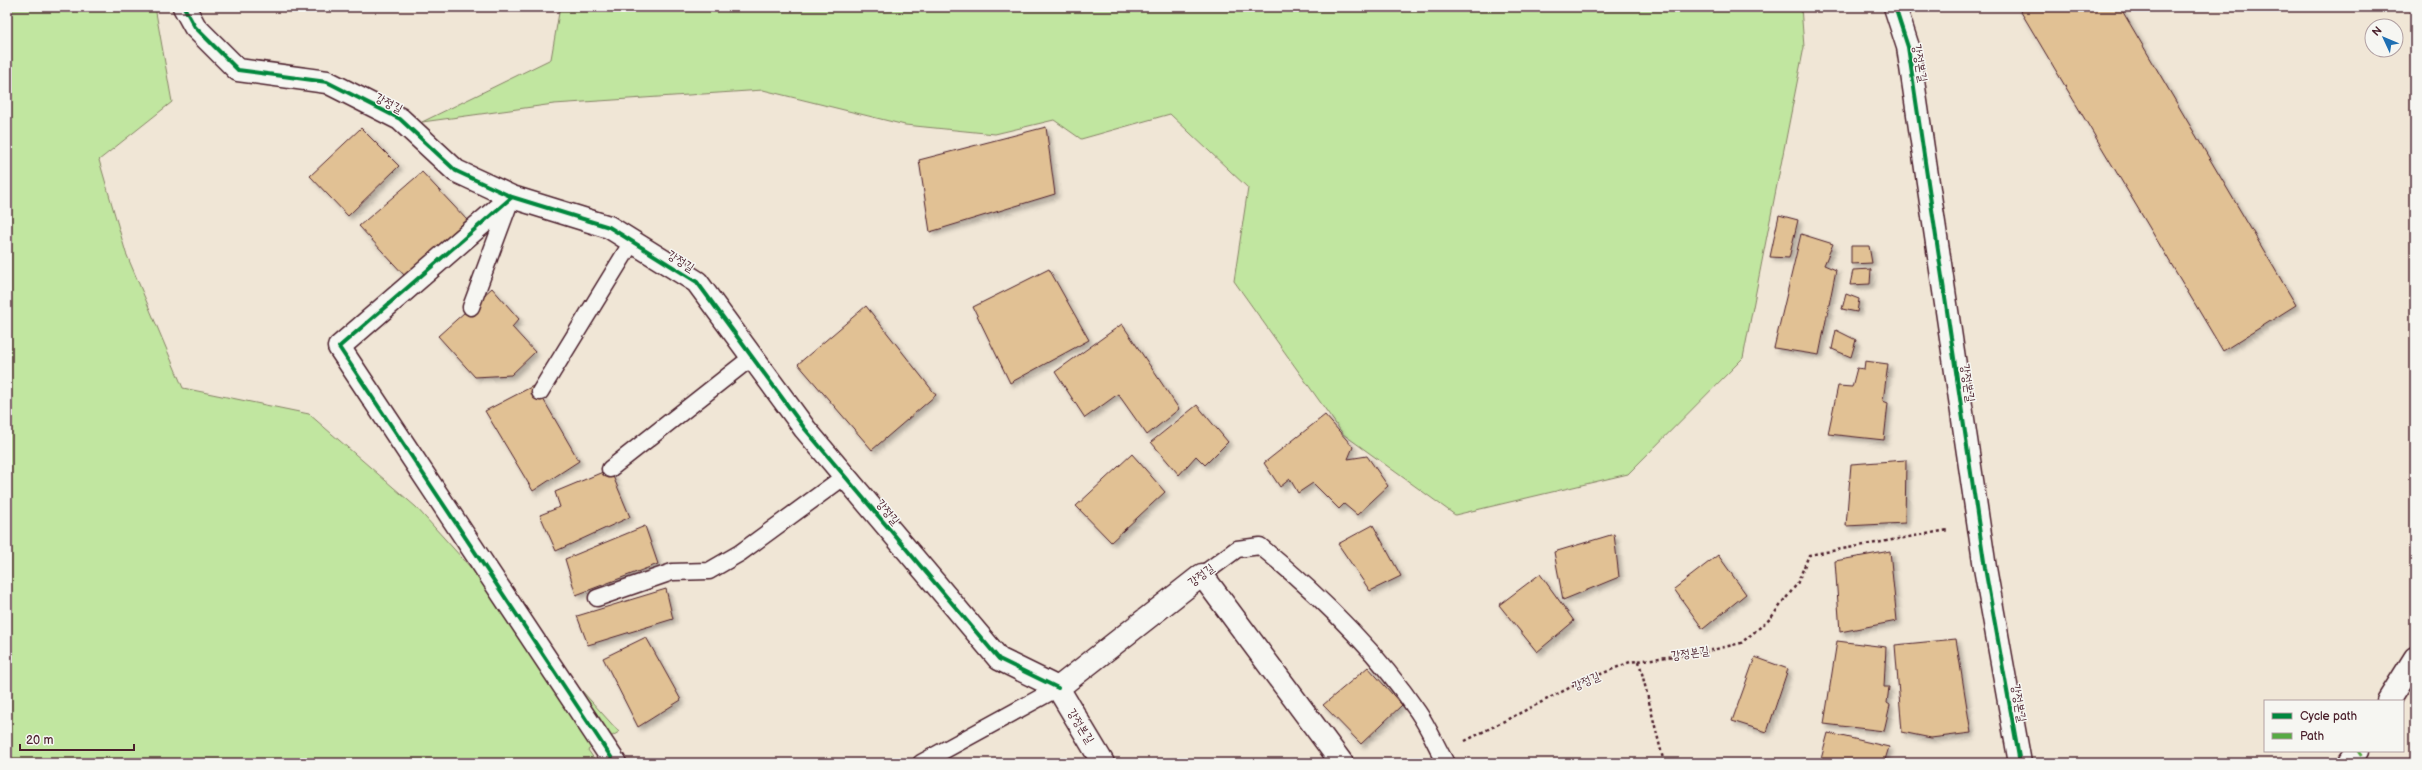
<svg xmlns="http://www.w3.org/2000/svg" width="2422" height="770" font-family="'Balsamiq Sans','Poor Story',sans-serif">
<defs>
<filter id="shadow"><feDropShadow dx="3.5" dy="3.5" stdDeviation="2" flood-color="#0004"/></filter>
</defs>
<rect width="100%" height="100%" fill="#f0e6d6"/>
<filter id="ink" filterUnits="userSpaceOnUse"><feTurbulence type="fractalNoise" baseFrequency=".025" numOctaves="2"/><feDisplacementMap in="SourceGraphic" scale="8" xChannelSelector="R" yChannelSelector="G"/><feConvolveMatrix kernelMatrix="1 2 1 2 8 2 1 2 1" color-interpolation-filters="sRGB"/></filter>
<g filter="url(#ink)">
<!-- green -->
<path fill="#c1e6a0" stroke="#868266" d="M7,7H155L172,102L99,160L126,253L183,388L309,414L416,507L619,732L588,750L597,763H7Z
M560,7H1801L1804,47L1743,358L1628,474L1455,515L1343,434L1234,281L1248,188L1170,114L1081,139L1054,120L995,134L905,125L763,90L554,104L422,122L551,59Z"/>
<!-- building -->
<path fill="#e1c194" stroke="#4a1f2b" filter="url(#shadow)" d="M2018,7H2120L2296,305L2223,351Z
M1046,127L1055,194L930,232L919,160Z
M361,128L399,166L348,216L310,176Z
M422,172L467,220L405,276L359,226Z
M1779,215L1798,220L1789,258L1770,257Z
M1801,234L1833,244L1824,265L1836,270L1819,355L1774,348Z
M1851,246H1869L1872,263L1851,264Z
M1049,269L1089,340L1010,383L973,307Z
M1871,269L1870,284L1850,285L1853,270Z
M492,288L519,319L512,327L535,352L511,375L475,377L438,336Z
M1846,294L1859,299L1857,312L1842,309Z
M866,306L936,395L872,450L798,364Z
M1122,324L1179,409L1147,435L1118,394L1085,418L1055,372Z
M1836,330L1856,340L1851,357L1832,349Z
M1865,361L1888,364L1883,401L1888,403L1884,440L1828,434L1838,386L1852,387L1857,368L1864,369Z
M535,385L579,461L533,491L485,411Z
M1197,405L1228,442L1205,465L1196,456L1179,475L1151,442Z
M1325,415L1353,447L1348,459L1367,456L1388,486L1357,515L1344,504L1339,509L1313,483L1298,493L1290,479L1280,487L1264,463Z
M1132,454L1165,492L1111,542L1076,506Z
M1906,460L1905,523L1846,526L1851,464Z
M610,469L630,517L556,551L540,515L560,507L555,492Z
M1373,525L1401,576L1370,591L1338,544Z
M645,526L658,564L576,595L565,559Z
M1614,534L1619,577L1563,600L1554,552Z
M1890,551L1897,621L1840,632L1835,561Z
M1718,555L1746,594L1703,629L1674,589Z
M1540,574L1574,621L1537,652L1499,605Z
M666,589L673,619L588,645L577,616Z
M646,637L681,700L638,727L603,658Z
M1956,639L1971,733L1931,738L1902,732L1895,645Z
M1837,641L1886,647L1884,687H1889L1887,703L1890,705L1884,731L1824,724Z
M1755,657L1788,669L1767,732L1732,721Z
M1368,667L1402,705L1361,744L1323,705Z
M1828,733L1889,747L1884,763H1820Z"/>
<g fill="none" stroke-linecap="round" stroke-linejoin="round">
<!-- lane casing -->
<g stroke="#4a1f2b" stroke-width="19">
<path id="lane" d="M471,307L511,199
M540,392L632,242
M610,469L752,357
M1202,575L1237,549L1260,546C1318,594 1375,649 1418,712C1429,728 1436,746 1446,763
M597,598L672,572L709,571L740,553L845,476
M921,763L1058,688"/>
</g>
<!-- street casing -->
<g stroke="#4a1f2b" stroke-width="25">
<path id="street" d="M184,7L195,27L238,70L327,82L400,119L456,171L512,197L609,227L697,282L805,429L999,659L1058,688
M1895,7L1908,47L1985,568L2020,763
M512,197L339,347L615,763
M1058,688L1202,575L1342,763
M1058,688L1103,763
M2388,701L2415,658
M2349,763L2357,751"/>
</g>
<!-- path -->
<path stroke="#4a1f2b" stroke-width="2.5" stroke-dasharray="3 3" stroke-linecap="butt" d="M1639,661L1664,763
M1465,741L1577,684L1630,662L1704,652L1741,643L1770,619L1797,584L1809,555L1948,530"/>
<!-- lane -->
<use href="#lane" stroke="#f6f6f2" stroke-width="16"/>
<!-- street -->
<use href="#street" stroke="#f6f6f2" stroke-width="22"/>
<!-- quiet -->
<path stroke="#57aa44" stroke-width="3" stroke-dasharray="6 3" stroke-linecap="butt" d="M2358,751L2366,763"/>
<!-- cycleway casing -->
<g stroke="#f6f6f2" stroke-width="6">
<path id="cycleway" d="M184,7L195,27L238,70L327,82L400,119L456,171L512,197L609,227L697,282L805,429L999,659L1058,688
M1895,7L1908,47L1985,568L2020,763
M512,197L339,347L615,763"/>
</g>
<!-- cycleway -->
<use href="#cycleway" stroke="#00873e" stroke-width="4"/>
</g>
</g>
<g text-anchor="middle" stroke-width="3" stroke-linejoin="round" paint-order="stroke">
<!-- street labels -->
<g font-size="12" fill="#4a1f2b" stroke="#f6f6f2">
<text transform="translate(1920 63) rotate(80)" y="4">강정본길</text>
<text transform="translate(389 103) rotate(28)" y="4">강정길</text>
<text transform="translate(681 261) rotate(32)" y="4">강정길</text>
<text transform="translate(1968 383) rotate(81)" y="4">강정본길</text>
<text transform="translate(888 512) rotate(50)" y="4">강정길</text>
<text transform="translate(1201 575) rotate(-37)" y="4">강정길</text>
<text transform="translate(1690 653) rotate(-8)" y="4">강정본길</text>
<text transform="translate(1586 681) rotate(-24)" y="4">강정길</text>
<text transform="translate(2019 703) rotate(80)" y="4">강정본길</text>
<text transform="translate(1081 726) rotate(58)" y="4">강정본길</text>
</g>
</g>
<!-- margin -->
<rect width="2422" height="770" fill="none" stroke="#f6f6f2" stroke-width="24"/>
<rect x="12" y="12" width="2398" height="746" fill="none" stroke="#4a1f2b" stroke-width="1.5" filter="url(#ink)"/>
<!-- legend -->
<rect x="2264" y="700" width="140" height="52" fill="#f6f6f2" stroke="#b1a0a2"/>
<rect x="2272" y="713" width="20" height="6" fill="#00873e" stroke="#b1a0a2"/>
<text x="2300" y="720" font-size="12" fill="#4a1f2b">Cycle path</text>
<rect x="2272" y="733" width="20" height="6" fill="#57aa44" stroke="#b1a0a2"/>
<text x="2300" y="740" font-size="12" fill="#4a1f2b">Path</text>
<!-- north arrow -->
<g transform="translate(2384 38) rotate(314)"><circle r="19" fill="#f6f6f2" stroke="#b1a0a2"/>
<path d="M0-3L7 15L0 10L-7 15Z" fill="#1f6fb2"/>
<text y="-6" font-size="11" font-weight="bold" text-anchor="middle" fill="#4a1f2b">N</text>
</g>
<!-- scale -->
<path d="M20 744v6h114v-6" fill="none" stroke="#4a1f2b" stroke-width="2"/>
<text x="26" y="744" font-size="12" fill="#4a1f2b" stroke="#f6f6f2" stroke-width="3" paint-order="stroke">20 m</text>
</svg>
